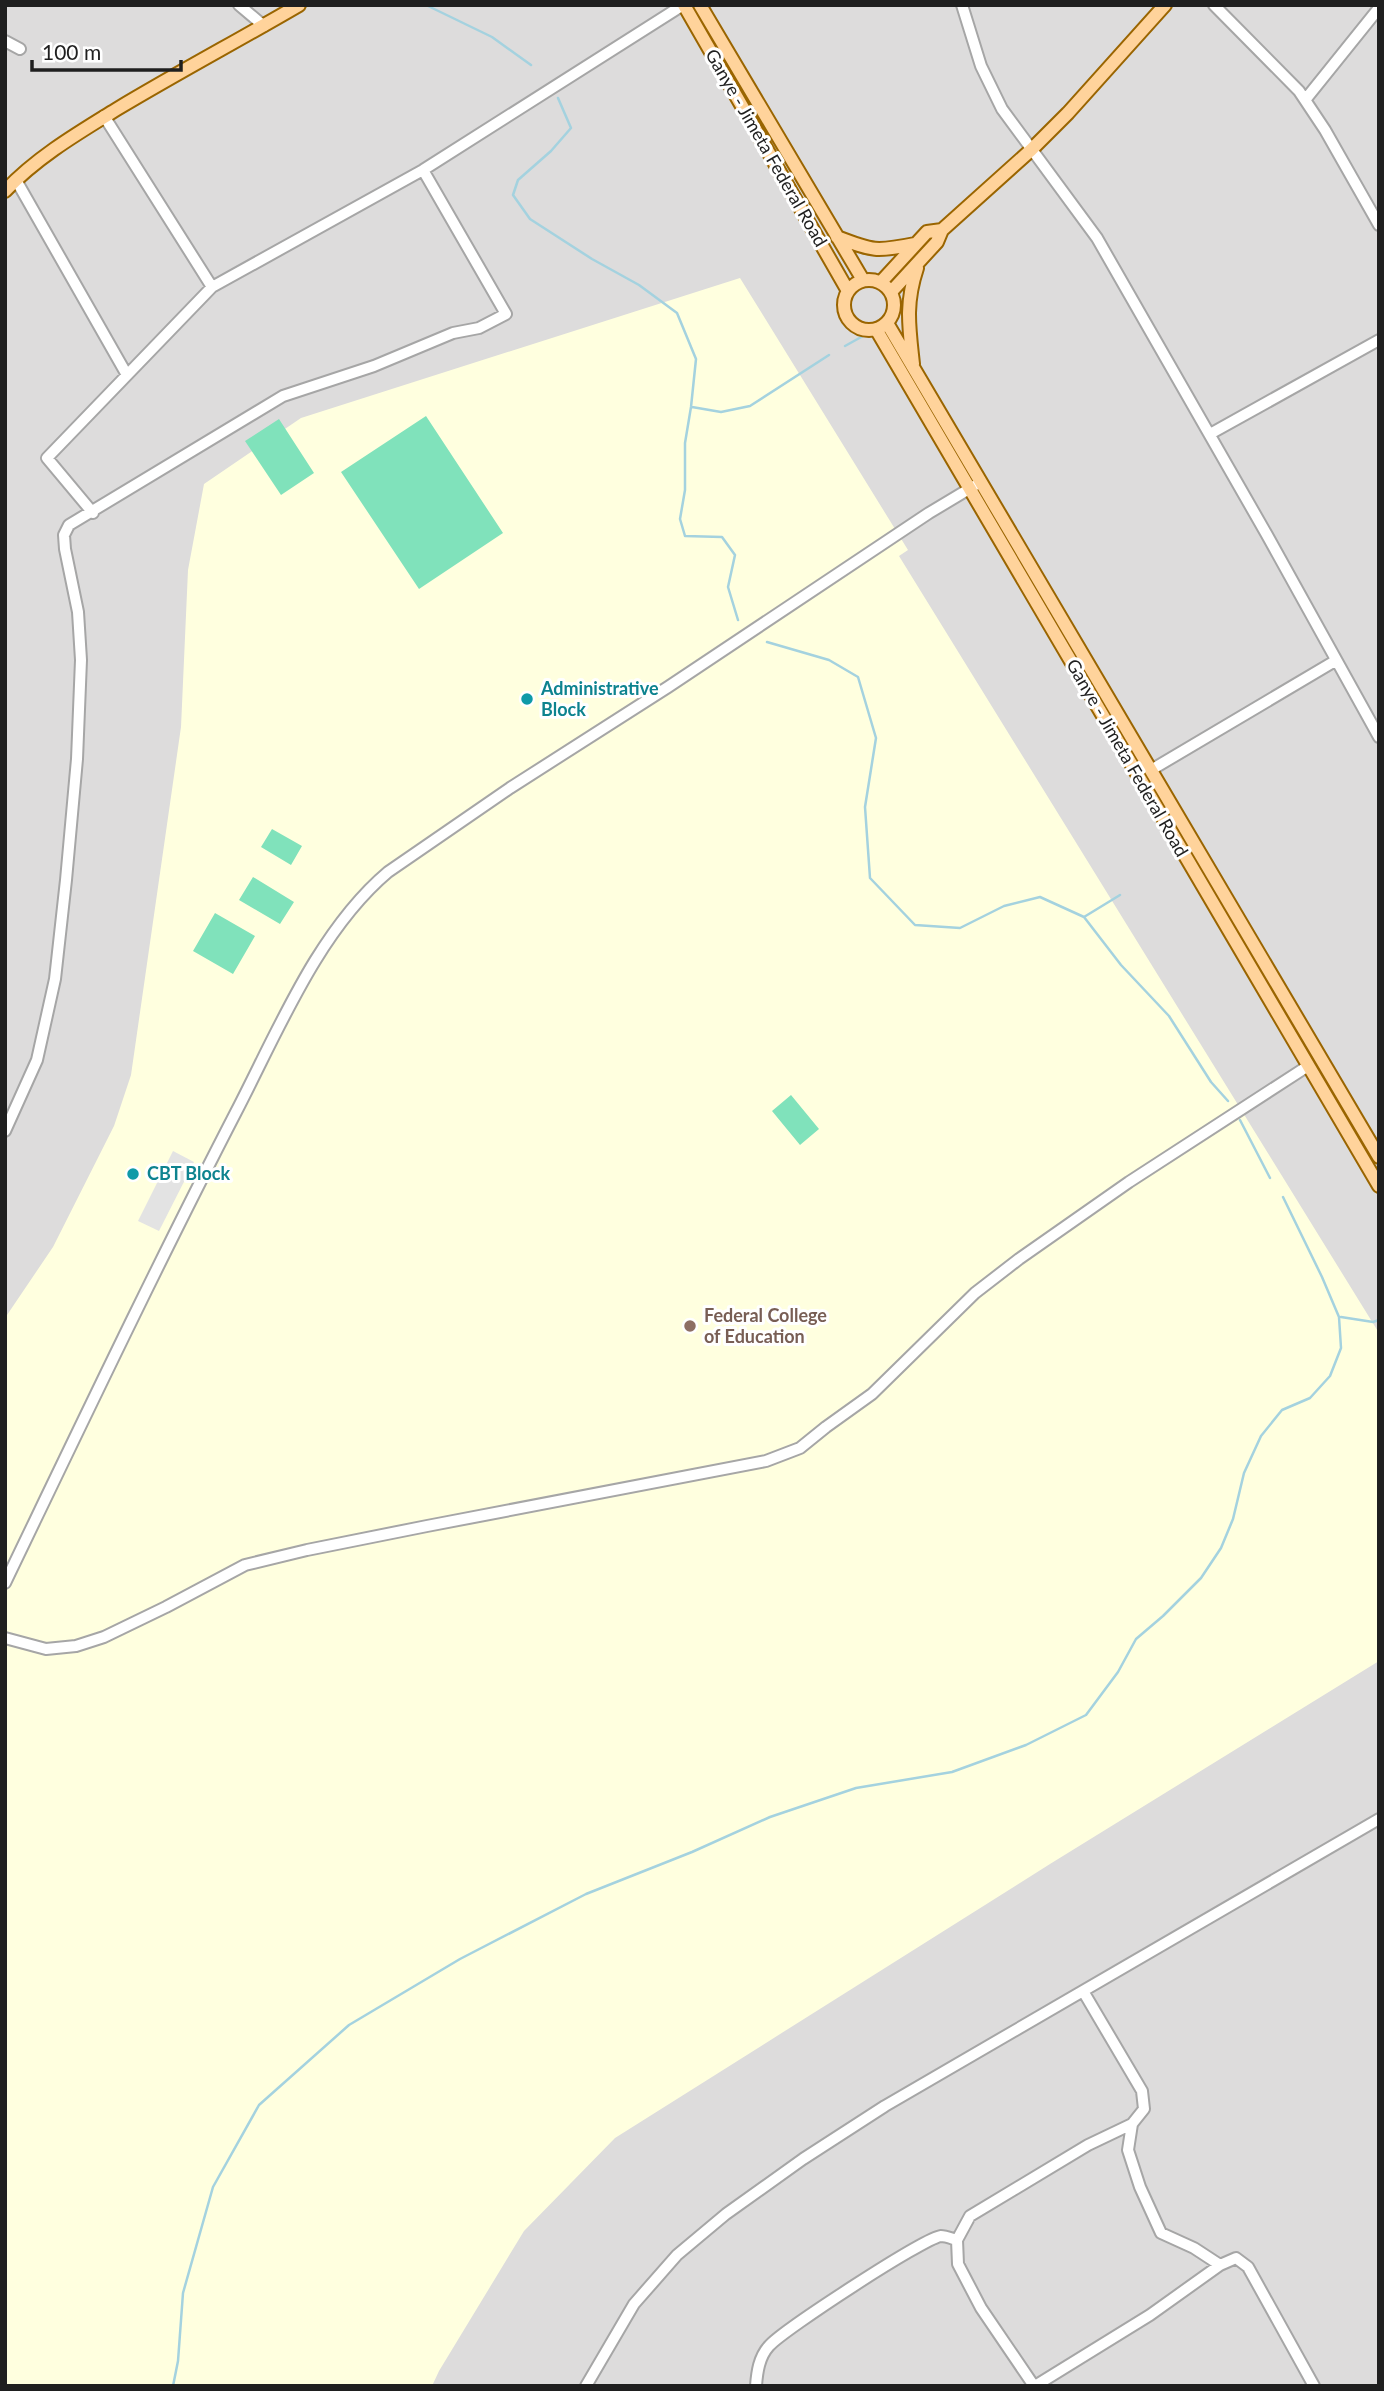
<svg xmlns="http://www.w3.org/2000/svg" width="1384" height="2391" font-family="Lato,sans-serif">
<rect width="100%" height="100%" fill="#f0ece5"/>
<!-- residential -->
<path fill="#dddcdc" d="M5,5H1379V2386H5Z"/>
<!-- education -->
<path fill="#ffffdf" d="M740,278L908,550L899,556L1379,1333V1661L1050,1864L615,2138L524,2231L439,2371L432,2386H5V1318L53,1247L114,1126L131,1075L181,727L188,570L204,484L301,418Z"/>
<!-- pitch -->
<path fill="#80e2bb" d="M426,416L503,533L419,589L341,472Z
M279,419L314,473L281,495L245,441Z
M272,829L302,846L291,865L261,847Z
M253,877L294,902L280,924L239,900Z
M215,913L255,936L233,974L193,951Z
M791,1095L819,1129L800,1145L772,1111Z"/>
<!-- parking -->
<path fill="#e3e3e3" d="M173,1151L194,1162L159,1231L138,1221Z"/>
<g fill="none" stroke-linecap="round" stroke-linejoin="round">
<!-- stream -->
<path stroke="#a4d2df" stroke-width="2.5" d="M426,5L492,37L531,65
M558,98L571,128L551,151L518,180L513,195L530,219L592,259L639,285L677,313L696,359L691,407L685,443V490L680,519L685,536L722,537L735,555L728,587L738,620
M845,346L863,336
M692,407L721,412L750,406L829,355
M767,642L829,660L858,677L876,738L865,807L870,878L915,925L960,928L1004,906L1040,897L1084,917L1121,965L1169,1016L1211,1082L1228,1101
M1084,917L1120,895
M1240,1120L1270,1178
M1341,1317L1373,1322L1379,1320
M173,2386L178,2361L183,2293L213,2187L259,2105L349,2025L460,1959L586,1894L692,1852L770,1817L856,1788L952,1772L1026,1745L1086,1715L1118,1672L1136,1639L1163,1616L1201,1578L1221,1548L1233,1519L1244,1473L1261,1436L1282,1410L1310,1398L1330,1376L1341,1348L1339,1317L1322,1277L1283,1197"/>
<!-- minor casing -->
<g stroke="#a6a6a6" stroke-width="14">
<path id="minor" d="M239,5L264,26
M962,5L981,66L1002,109L1097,238L1267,535L1379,737
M1214,5L1299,91L1325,130L1379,225
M5,41L20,49
M1305,100L1379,8
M104,116L212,287
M16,180L127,375
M1210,434L1379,340
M93,513L47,458L212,287L423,170L683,5
M1151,770L1335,661
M5,1131L37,1060L55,979L66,880L77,759L81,660L78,612L65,549L64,535L69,525L283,396L374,366L453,333L479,328L506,314L423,170
M5,1583C81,1425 156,1267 236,1112C278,1031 318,931 388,872L510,788L668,687L929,513L974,486
M5,1638L46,1649L76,1646L104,1637L166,1607L245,1565L307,1550L427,1526L766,1461L800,1448L826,1427L872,1394L975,1293L1019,1259L1129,1182L1308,1066
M1132,2124L1128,2150L1140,2187L1161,2233L1194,2248L1220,2265
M586,2386L634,2304L677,2255L726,2214L803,2159L885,2106L1379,1819
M756,2386C757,2372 759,2357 769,2346C783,2330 924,2238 941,2236C946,2236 953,2239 957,2240
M1034,2386L981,2308L958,2264L957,2240L970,2216L1088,2145L1132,2124L1144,2109L1142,2091L1083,1991
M1035,2386L1150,2315L1220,2265L1236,2258L1248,2267L1314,2386"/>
</g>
<!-- major casing -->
<g stroke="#9a6500" stroke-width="16">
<path id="major" d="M684,5L848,291
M700,5L863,280
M5,191C37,157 78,133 117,109C177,73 239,40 299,5
M837,237C873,251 876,252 915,244
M844 305a25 25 0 1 1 50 0a25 25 0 1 1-50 0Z
M881,282L927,232L942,230
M891,292L937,242L942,230L1031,150L1068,113L1165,5
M887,323L1379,1157
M876,329L1379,1186
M913,364C909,327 905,304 917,268"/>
</g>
<!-- minor -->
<use href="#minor" stroke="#fff" stroke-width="10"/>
<!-- major -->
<use href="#major" stroke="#ffd39b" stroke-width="12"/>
</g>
<!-- markers -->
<g fill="#0f9aa8" stroke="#fff" stroke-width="2.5">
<circle cx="527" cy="699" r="7"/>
<circle cx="133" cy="1174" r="7"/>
</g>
<circle fill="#8d6e63" stroke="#fff" stroke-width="2.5" cx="690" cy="1326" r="7"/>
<g text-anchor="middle" stroke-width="6" stroke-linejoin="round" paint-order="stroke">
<!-- street labels -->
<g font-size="18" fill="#1f1f1f" stroke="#fff">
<text transform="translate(766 148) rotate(60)" y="6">Ganye - Jimeta Federal Road</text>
<text transform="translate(1127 758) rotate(60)" y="6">Ganye - Jimeta Federal Road</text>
</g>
<!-- culture labels -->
<g font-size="18" font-weight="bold" fill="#0d838f" stroke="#fff" text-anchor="start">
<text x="541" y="695">Administrative<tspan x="541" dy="21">Block</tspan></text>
<text x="147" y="1180">CBT Block</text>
</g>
<!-- education labels -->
<g font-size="18" font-weight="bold" fill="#785e54" stroke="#fff" text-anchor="start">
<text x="704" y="1322">Federal College<tspan x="704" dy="21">of Education</tspan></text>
</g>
</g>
<!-- border -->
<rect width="1384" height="2391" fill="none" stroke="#1f1f1f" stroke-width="14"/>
<!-- scale -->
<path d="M32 60v10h149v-10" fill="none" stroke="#1f1f1f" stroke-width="3.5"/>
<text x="42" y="60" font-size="21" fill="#1f1f1f" stroke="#ffffff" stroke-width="5" paint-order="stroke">100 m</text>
</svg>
